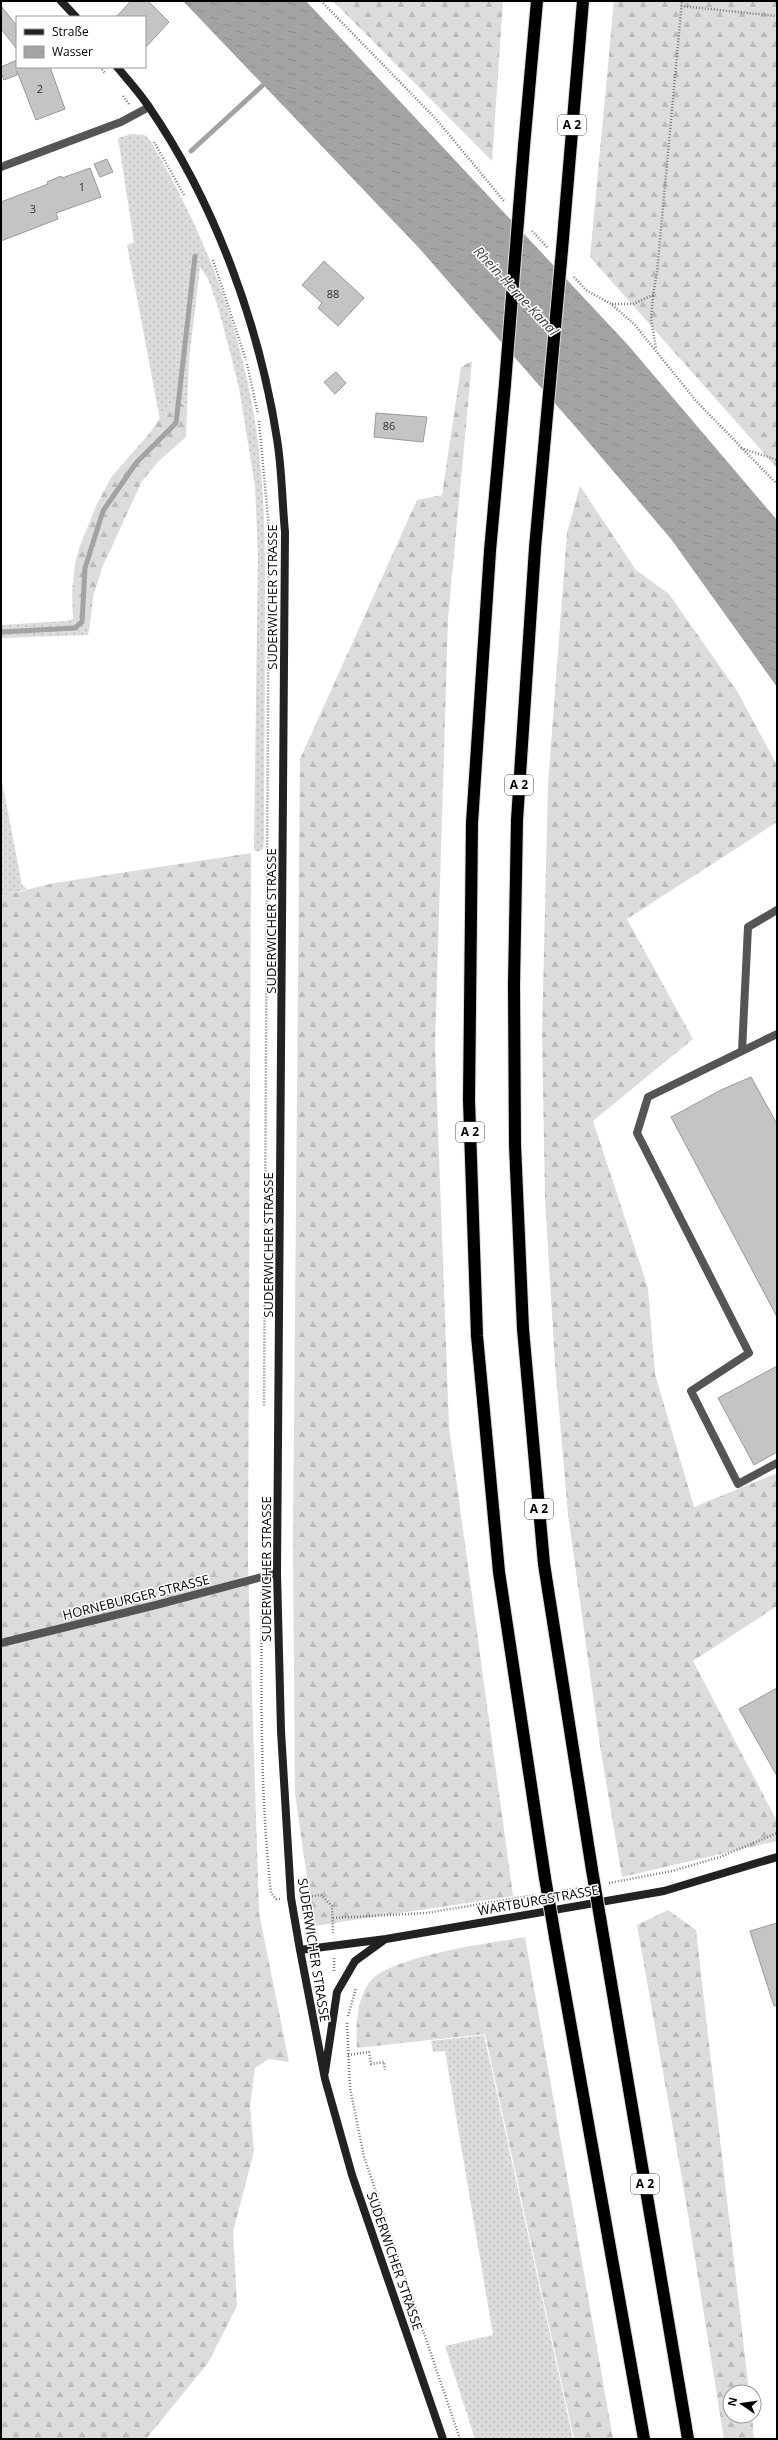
<svg xmlns="http://www.w3.org/2000/svg" width="778" height="2440" font-family="'Open Sans',sans-serif">
<defs>
<pattern id="grass-dots" width="8" height="8" patternUnits="userSpaceOnUse"><rect width="8" height="8" fill="#dcdcdc"/><path d="M2 2h.1M6 6h.1" fill="none" stroke="#bbb" stroke-width="1.8" stroke-linecap="round"/></pattern>
<pattern id="forest-firs" width="22" height="20" patternUnits="userSpaceOnUse"><rect width="22" height="20" fill="#dcdcdc"/><path d="M5 1l3.5 6h-7zM16 11l3.5 6h-7z" fill="#bbb"/></pattern>
<pattern id="water-ripples" width="26" height="14" patternUnits="userSpaceOnUse"><rect width="26" height="14" fill="#a3a3a3"/><path d="M2 4q2-2 4 0t4 0M15 11q2-2 4 0t4 0" fill="none" stroke="#8b8b8b"/></pattern>
</defs>
<rect width="100%" height="100%" fill="#fff"/>
<!-- grass -->
<path fill="url(#grass-dots)" d="M131,134L144,135L148,137C204,230 245,335 258,443C266,505 265,567 265,629C265,699 264,770 264,840L263,849L257,852L254,849L258,554L255,486L239,388L230,352L218,307L208,279L200,267L189,360L187,406L181,402L170,403L160,420L127,245L134,242L118,138Z
M73,619L90,624L88,635L1,638V625L66,621Z
M1,776L22,885L27,889L1,896Z
M484,2035L573,2439H475L445,2346L493,2335L445,2051L433,2052L431,2041Z"/>
<!-- forest -->
<path fill="url(#forest-firs)" d="M333,1H503L492,161Z
M614,1H777V468L590,257Z
M472,361L448,619L435,1047L449,1427L513,1896L314,1926L295,1794L293,1541L300,759L417,500L442,495L461,367Z
M177,401L187,406L186,437L158,462L142,481L102,568L93,597L90,624L73,619L72,591L75,564L79,548L97,504L112,476L149,434L170,403Z
M580,486L636,570L669,594L737,691L777,765V822L627,919L693,1039L593,1121L648,1288L655,1374L694,1507L777,1473V1606L693,1661L777,1821V1841L622,1877L600,1746L568,1514L555,1364L545,1198L542,1034L548,784L567,533Z
M251,853L248,1564L259,1913L289,2062L269,2059L255,2068L250,2106L254,2151L233,2232L237,2306L208,2363L146,2439H1V896L54,883Z
M668,1910L696,1930L749,2392H730V2416H752L754,2439H724L685,2196L637,1925Z
M525,1937L613,2439H574L485,2034L357,2048C356,2026 356,2002 369,1983C387,1956 492,1943 525,1937Z"/>
<!-- water -->
<path fill="url(#water-ripples)" d="M183,1H306L628,345L777,520V687L671,539L579,431L419,248Z"/>
<g fill="none" stroke-linecap="round" stroke-linejoin="round">
<!-- stream -->
<path stroke="#a3a3a3" stroke-width="5" d="M191,151L263,85
M1,632L75,628L82,622L85,568L103,511L136,463L176,423L195,256"/>
</g>
<!-- building -->
<path fill="#c4c4c4" stroke="#999" d="M131,1H148L169,22L145,48V17H116Z
M1,6L17,26V49L1,29Z
M17,60V67H50L65,109L36,120L17,71V75L4,80L1,73V67Z
M107,159L113,172L100,177L94,164Z
M90,168L101,197L56,213L58,219L1,241V202L48,184L47,182L61,176L62,178Z
M324,261L364,298L338,326L318,308L322,303L302,285Z
M336,372L346,383L335,394L324,382Z
M376,413L427,417L423,442L374,437Z
M751,1077L777,1124V1317L671,1117L721,1090Z
M777,1366V1452L754,1465L718,1398Z
M777,1688V1776L739,1709Z
M777,1923V2005L774,2006L750,1931Z"/>
<g fill="none" stroke-linecap="round" stroke-linejoin="round">
<!-- motorway casing -->
<g stroke="#dbdbdb" stroke-width="14">
<path id="motorway" d="M524,146L537,1
M562,250L583,1
M505,384L490,551L472,823L469,1100L477,1336L499,1572L545,1878
M546,426L535,548L517,820L514,984L515,1145L523,1329L544,1564L592,1870
M602,1929L688,2439
M555,1937L644,2439"/>
</g>
<!-- path -->
<path stroke="#777" stroke-width="2.5" stroke-dasharray="1 2" stroke-linecap="butt" d="M321,1L436,119L504,201
M681,6L777,16
M100,67L105,73
M123,96L129,104
M154,142L184,195
M532,231L548,248
M213,260L246,360
M574,277L586,290L611,304L635,325L696,401L777,484
M653,296L651,319L656,348
M612,304H633L653,295L657,272L682,1
M247,364L258,414
M259,421L269,529L264,1406
M741,448L777,460
M262,1589C261,1691 260,1792 271,1893L276,1899H280
M609,1883L672,1871L720,1857L777,1833
M561,1891L580,1888
M303,1897L321,1895L332,1906L333,1933
M333,1918L426,1913L535,1895
M334,1958V1971
M348,2016L356,1988
M347,2023L350,2088L364,2157L460,2439
M348,2055L369,2052L371,2064L384,2062L385,2070"/>
<!-- service -->
<path stroke="#555" stroke-width="8" d="M777,1034L648,1097L637,1133L749,1353L691,1391L738,1484L777,1463
M742,1051L748,927L777,910"/>
<!-- minor -->
<path stroke="#555" stroke-width="8" d="M1,167L121,122L149,107
M1,1643L156,1605L277,1573"/>
<!-- secondary -->
<path stroke="#222" stroke-width="8" d="M61,1L76,17
M117,67C128,80 140,93 149,107C215,203 259,324 277,439C282,469 282,501 285,532L277,1573L281,1731L291,1898L300,1950L325,2079L352,2175L443,2439
M300,1950L386,1939L664,1891L777,1857
M325,2072L337,1992L355,1961L384,1940"/>
<!-- motorway -->
<use href="#motorway" stroke="#000" stroke-width="12"/>
<!-- motorway-bridge casing -->
<g stroke="#dbdbdb" stroke-width="14" stroke-linecap="butt">
<path id="motorway-bridge" d="M505,384L524,146
M546,426L562,250
M592,1870L602,1929
M545,1878L555,1937"/>
</g>
<!-- motorway-bridge -->
<use href="#motorway-bridge" stroke="#000" stroke-width="12"/>
</g>
<g text-anchor="middle" stroke-width="3" stroke-linejoin="round" paint-order="stroke">
<!-- number labels -->
<g font-size="11" fill="#313131">
<text x="40" y="93">2</text>
<text x="82" y="191">1</text>
<text x="33" y="213">3</text>
<text x="333" y="298">88</text>
<text x="389" y="430">86</text>
</g>
<!-- shield labels -->
<g fill="#fff" stroke="#4c4c4c" stroke-width="1">
<rect x="558" y="115" width="28" height="20" rx="3"/>
<rect x="505" y="775" width="28" height="20" rx="3"/>
<rect x="456" y="1122" width="28" height="20" rx="3"/>
<rect x="525" y="1499" width="28" height="20" rx="3"/>
<rect x="631" y="2174" width="28" height="20" rx="3"/>
</g>
<g font-size="12" font-weight="bold" fill="#000">
<text x="572" y="129">A 2</text>
<text x="519" y="789">A 2</text>
<text x="470" y="1136">A 2</text>
<text x="539" y="1513">A 2</text>
<text x="645" y="2188">A 2</text>
</g>
<!-- street labels -->
<g font-size="13" fill="#000" stroke="#fff">
<text transform="translate(272 597) rotate(-90)" y="5">SUDERWICHER STRASSE</text>
<text transform="translate(271 921) rotate(-90)" y="5">SUDERWICHER STRASSE</text>
<text transform="translate(268 1245) rotate(-90)" y="5">SUDERWICHER STRASSE</text>
<text transform="translate(266 1569) rotate(-90)" y="5">SUDERWICHER STRASSE</text>
<text transform="translate(136 1597) rotate(-14)" y="5">HORNEBURGER STRASSE</text>
<text transform="translate(538 1900) rotate(-10)" y="5">WARTBURGSTRASSE</text>
<text transform="translate(314 1950) rotate(81)" y="5">SUDERWICHER STRASSE</text>
<text transform="translate(395 2261) rotate(71)" y="5">SUDERWICHER STRASSE</text>
</g>
<!-- water labels -->
<g font-size="14" font-style="italic" fill="#444" stroke="#fff">
<text transform="translate(516 291) rotate(47)" y="5">Rhein-Herne-Kanal</text>
</g>
</g>
<!-- border -->
<rect width="778" height="2440" fill="none" stroke="#000000" stroke-width="4"/>
<!-- legend -->
<rect x="16" y="16" width="130" height="52" fill="#ffffff" stroke="#999999"/>
<rect x="24" y="29" width="20" height="6" fill="#222222" stroke="#999999"/>
<text x="52" y="36" font-size="12" fill="#000000">Straße</text>
<rect x="24" y="46" width="20" height="12" fill="url(#water-ripples)" stroke="#999999"/>
<text x="52" y="56" font-size="12" fill="#000000">Wasser</text>
<!-- north arrow -->
<g transform="translate(742 2404) rotate(283)"><circle r="19" fill="#ffffff" stroke="#999999"/>
<path d="M0-3L7 15L0 10L-7 15Z" fill="#000000"/>
<text y="-6" font-size="11" font-weight="bold" text-anchor="middle" fill="#000000">N</text>
</g>
</svg>
